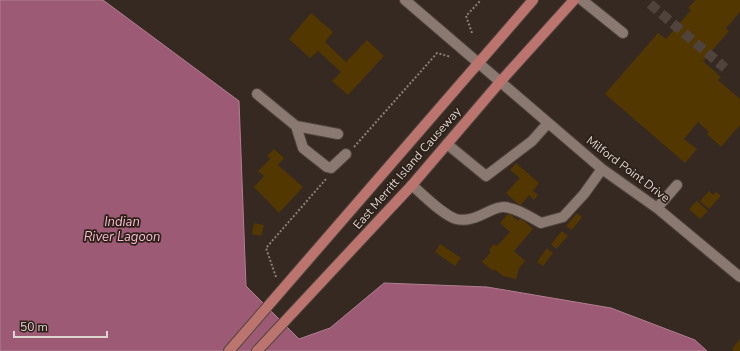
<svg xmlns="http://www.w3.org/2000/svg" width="740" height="351" font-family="'Nunito Sans',sans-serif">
<rect width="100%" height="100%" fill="#362922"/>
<!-- water -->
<path fill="#9d5a74" stroke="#b07f90" d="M0,0H103L239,101L246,286L299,339L330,328L384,283L487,287L611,308L695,340L707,351H0Z"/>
<!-- building -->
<path fill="#523700" d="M696,0H740V12L726,28L729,31L703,61L721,77L718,80L740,99V125L721,147L707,134L709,132L698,122L684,139L697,149L685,163L605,94L658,33L666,39L691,10L688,8Z
M311,13L333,32L325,42L346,62L367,40L384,56L348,95L332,81L341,72L318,51L310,58L289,39Z
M274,149L284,158L278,165L303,187L279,213L254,187L264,176L258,171L270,159L267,156Z
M516,163L539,183L533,191L538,195L534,200L529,195L520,206L506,193L520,178L510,170Z
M709,191L713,195L716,192L721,196L709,209L700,201Z
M697,201L708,211L700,219L689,209Z
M509,213L518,221L521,218L533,229L514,251L525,261L519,268L516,279L503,276L494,269L493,271L482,262L491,252L489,250L494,244L497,246L510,232L500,223Z
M577,213L582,217L572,230L566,226Z
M254,223L264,225L261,236L252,234Z
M562,231L568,236L556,249L551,244Z
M440,244L461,258L455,266L435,252Z
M547,248L553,253L543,266L537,262Z
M740,339V351H734L732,349Z"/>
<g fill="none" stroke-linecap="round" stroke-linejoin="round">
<!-- minor-tunnel -->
<path stroke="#4f433c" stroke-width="10" stroke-dasharray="10 5" stroke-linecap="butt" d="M650,4L725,68"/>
<!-- minor casing -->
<g stroke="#4f453e" stroke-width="12">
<path id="minor" d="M405,0L602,169L657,208L740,277
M582,0L623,33
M257,94L296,126L338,134
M296,126L303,148L327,167L331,168L346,154
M447,144L486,176L532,141L548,123
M412,185C422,194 443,215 456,219C475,224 491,206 504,207C517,208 530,217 541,223L563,217L584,194L602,169
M657,208L677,185"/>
</g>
<!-- major casing -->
<g stroke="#4f453e" stroke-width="12">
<path id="major" d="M229,351L533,0
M257,351L412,185L500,82L574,0"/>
</g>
<!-- path -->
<path stroke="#8a7f79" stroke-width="2" stroke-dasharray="2 2" stroke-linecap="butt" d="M472,33L466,16L481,0
M354,147L437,53L451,57
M276,277L266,248L326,179"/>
<!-- minor -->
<use href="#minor" stroke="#897971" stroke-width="10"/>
<!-- major -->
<use href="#major" stroke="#bc746f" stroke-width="10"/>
</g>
<g text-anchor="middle" stroke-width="3.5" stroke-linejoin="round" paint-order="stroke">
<!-- street labels -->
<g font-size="12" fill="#ded5d0" stroke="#2c2019">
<text transform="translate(407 168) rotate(-49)" y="4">East Merritt Island Causeway</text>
<text transform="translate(628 169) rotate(37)" y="4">Milford Point Drive</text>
</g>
<!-- water labels -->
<g font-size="13" font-style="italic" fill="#f7bbd0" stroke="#2c2019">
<text x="122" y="226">Indian<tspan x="122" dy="15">River Lagoon</tspan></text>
</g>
</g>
<!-- scale -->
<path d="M14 331v6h93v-6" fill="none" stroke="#ded5d0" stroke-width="2"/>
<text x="20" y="331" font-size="12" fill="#ded5d0" stroke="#2c2019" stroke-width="3" paint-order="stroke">50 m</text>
</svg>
